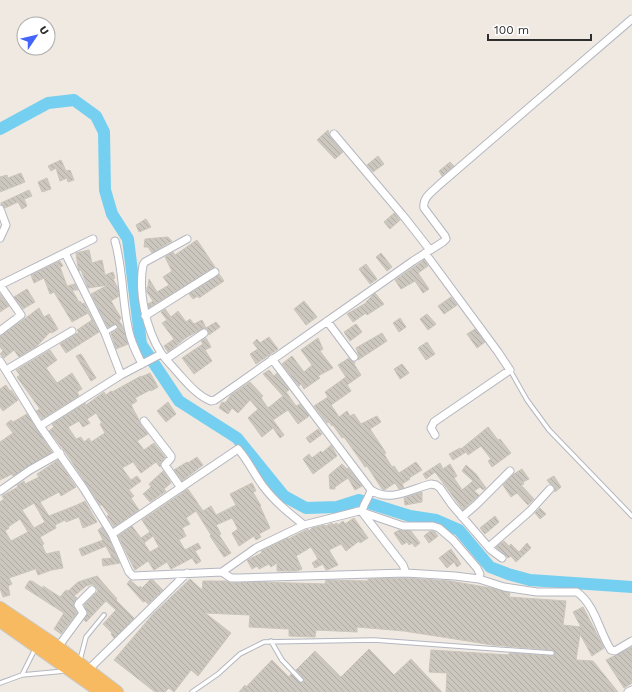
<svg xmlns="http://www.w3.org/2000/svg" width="632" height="692" font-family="'Work Sans',sans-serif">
<defs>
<pattern id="building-back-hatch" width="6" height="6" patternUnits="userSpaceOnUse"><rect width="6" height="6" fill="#cbc7bf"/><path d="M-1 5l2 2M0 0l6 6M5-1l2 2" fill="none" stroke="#afaba4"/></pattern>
</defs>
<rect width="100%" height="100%" fill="#efe9e1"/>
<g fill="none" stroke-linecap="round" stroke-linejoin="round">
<!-- river -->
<path stroke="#75cff0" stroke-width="12" d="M0,129L48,103L74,100L96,116L104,132L105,190L112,214L128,239L141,344L179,401L237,438L284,496L306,508L337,507L359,500L410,516L436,520L459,530L490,567L508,574L530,580L632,587"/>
</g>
<!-- building -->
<path fill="url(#building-back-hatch)" stroke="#cbc5ba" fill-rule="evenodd" d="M328,130L330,137L343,152L335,159L317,140Z
M378,156L384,164L373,172L367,165Z
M61,160L66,171L70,170L74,180L68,182L67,178L60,181L56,168L51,171L48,166Z
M450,162L454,166L442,176L439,171Z
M21,173L25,182L0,192V177L7,175L8,178Z
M47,178L51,189L42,192L38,182Z
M29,190L32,196L24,199L27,206L22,209L18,202L5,208L1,204V203Z
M394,213L400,220L390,229L384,222Z
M146,219L151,227L139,232L136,225Z
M168,237L172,241L152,253L148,247H144L145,239Z
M197,240L215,267L149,308L148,304L153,301L147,292V287H148L149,279L157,292L169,285L163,277L172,271L165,257L173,252L175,255Z
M89,250L92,263L102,260L105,275L113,272L115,278L113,279L118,288L119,296L111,301L121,318L119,321L123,327L128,344L116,349L111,333L118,329V326L115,324L108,328L91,294L108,285L88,288L81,270L79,271L78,267L76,253Z
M381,253L392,267L387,271L376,257Z
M424,260L428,266L418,273L429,289L423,293L415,281L401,289L395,280Z
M60,261L63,266L60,267L67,286L75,284L78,290H72L79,302L80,301L82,304L84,303L99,332L66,353L60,344L79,332L77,330L92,320L88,313L72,322L54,292L50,294L44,278L34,283L31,275Z
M366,264L377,279L370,284L359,269Z
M219,274L224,281L209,291L199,298L198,296L193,299L189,294Z
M27,289L35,302L23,309L14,297Z
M375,293L384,304L367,315L366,313L353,322L347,314L366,303V302Z
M0,294L9,306L0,312Z
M451,297L457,305L444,314L438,306Z
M304,301L317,317L306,325L294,309Z
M39,308L44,317L49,314L58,329L52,333L50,332L37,346L19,357L14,350L4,358L0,354L3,351L0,347V336L23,320Z
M165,309L171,317L178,311L186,322L190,319L194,324L202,320L206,328L216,322L220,327L209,335L208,330L206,328L202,329L187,337L168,352L164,346L174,339L162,323L167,320L161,312Z
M427,314L436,324L428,330L420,319Z
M400,318L406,327L399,332L393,323Z
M356,324L362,332L350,341L344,332Z
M475,329L485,342L477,348L467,334Z
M382,333L387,341L358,360L359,356L356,348Z
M269,337L278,349L256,364L250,354L258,349L253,343L257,339L260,343Z
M206,338L211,347L205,350L212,361L194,374L182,358L203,344L201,341Z
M318,338L323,349L320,351L333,368L318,376L320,378L304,389L301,384L299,386L282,364L292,356L304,372L312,365L301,350Z
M427,342L435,354L426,360L418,348Z
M50,350L57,360L46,368L57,383L72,373L82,389L77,392L79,396L42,419L36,411L40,409L17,377L20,375L16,370Z
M81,354L96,378L91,381L76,356Z
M349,358L352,361L355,362L354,364L361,375L347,385L351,391L331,405L339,417L347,411L350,416L354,414L361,424L377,416L381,422L370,429L386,453L384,454L392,467L394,466L399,473L416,462L422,470L409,478L410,479L402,484L404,488L399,489L395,483L384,490L382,489L367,466L365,467L361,461L344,437L342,438L333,425L332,426L329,422L327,423L314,406L328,397L325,392L346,377L338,365Z
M402,364L409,373L400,379L394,369Z
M269,370L274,376L277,373L289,390L286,392L296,406L300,404L309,416L298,424L288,410L273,420L284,435L280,438L273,428L262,437L248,418L258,409L250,400L238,413L232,408L228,414L219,408L222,402L225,403L231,395L250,382L263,396L261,398L268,408L283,396L263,374Z
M150,373L158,387L151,391L150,390L135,398L137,401L131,405L139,420L140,424L148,434L137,441L144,450L154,443L165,457L161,462L160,467L156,462L141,473L133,462L122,468L131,480L137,476L141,481L129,490L134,496L131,498L139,510L114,527L107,516L109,515L102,505H100L64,450L49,431L54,427L52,424L85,403L86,405L104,392L106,395L111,391L112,392L141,376V377ZM96,413L102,423L100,424L105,433L91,442L89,438L84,442L81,437L76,439L68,427L79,421L83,427L90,423L87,419Z
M6,385L10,391L11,390L18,400L3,411L0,407V389Z
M168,402L176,414L166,422L157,411Z
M27,414L52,452L13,476L12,474L0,480V442L13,433L6,424L11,420L13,422Z
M488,427L498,440L500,439L511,453L492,467L488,461L491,459L481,446L468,455L466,452L453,460L449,454L460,448L461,449Z
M318,429L322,434L310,443L306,438Z
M331,445L337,456L313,474L303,459L309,454L312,458L321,451L322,453Z
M197,457L203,465L182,481L174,470L187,462L188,463Z
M58,460L76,487L61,496L59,492L40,502L49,516L77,505L85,501L97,522L83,528L79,517L66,522L65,520L55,525L56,528L40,537L44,544L42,545L46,554L59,551L63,568L52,570L54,569L38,575L36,570L38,568L9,578L12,584L8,586L10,595L3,597L0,588V502L4,499L2,496L18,487L17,485L21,483L24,481L25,484L39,477L37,474ZM34,503L45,522L34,528L22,510ZM20,519L28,532L11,541L5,531L9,528L8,527Z
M440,463L443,469L450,464L457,476L454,478L462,490L473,481L462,471L466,465L476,474L486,488L483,490L480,487L474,491L479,495L463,510L435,472L426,479L423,474Z
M342,464L347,469L348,468L362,486L355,490L348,478L335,487V489H330L329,475Z
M522,469L529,479L523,482L524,484L521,485L534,499L528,505L517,493L511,497L503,485L514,474Z
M163,471L171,483L164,489L166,491L150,502L143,494L151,487L149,484Z
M554,476L561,487L555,492L554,486L550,484L547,480Z
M252,483L256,491L253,492L261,506H260L270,528L259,534L261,537L256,540L254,536L239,546L232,533L238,529L232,518L216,525L221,534L219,535L231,553L224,557L210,536L211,535L196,511L186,518L190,524L182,528L186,536L179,540L185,550L198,543L201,548L195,551L201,561L196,564L192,558L171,569L167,562L154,570L148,561L135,570L118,536L132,526L141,538L150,532L142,520L188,489L203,511L211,506L216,515L236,505L230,494ZM153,536L159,547L150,552L144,543Z
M422,492V502L405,505L404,498Z
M540,508L546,514L540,519L535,513Z
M495,516L499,522L485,534L480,528Z
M354,518L368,538L360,543L359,541L346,551L341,544L329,550L338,565L327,570H326L323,564L315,568L312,563L318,559L311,547L296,556L302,569L297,571H277V563L271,567L269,564L259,569L257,566L252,569L247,560L262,553L261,551L288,538V539L308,529L309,531L312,528L325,525L326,526L332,523L333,525L337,523L338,525L343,521L345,524Z
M102,527L108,536L120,563L103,566L102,559L112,558L106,546L82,556L79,549L103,540L98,530Z
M399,530L411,531L420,543L415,547L412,543L409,545L407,542L402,545L394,533Z
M430,531L435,532L438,536L429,543L424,536Z
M504,541L509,546L511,544L519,552L527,543L531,548L516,562L511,556L508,558L496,547Z
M451,549L461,564L457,567L454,562L447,568L439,558Z
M97,576L117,599L116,600L134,618L114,638L111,634L112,633L103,624L116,610L106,601L86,622L84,620L88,613L84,605L98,591L96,587L92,584L86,586L74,596L77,598L73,606L77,613L61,634L54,629L64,613L25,588L29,581H32L44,589L43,586L60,597L66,590L68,591L78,582Z
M406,578L450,581L491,588L510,593L509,597L566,601L563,625L581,627L573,612L583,607L604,648L592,656L580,634L576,660L593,661L618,692H446L447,673L429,672L431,650L509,655V653L552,656L554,655L555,652L552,650L493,645L404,631L357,627V632L316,630L315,637L289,636V629L249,627L250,615L205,613L231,633L198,676L191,670L174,692L169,688L165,692H155L114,660L153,614L190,579L202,590L203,581H227L231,583L261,582L325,584L326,580L368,581V579Z
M130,580L139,588L140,586L142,588L150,580H153L163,590L148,604L145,601L143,602L127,584Z
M632,647V683L624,688L606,660Z
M369,649L394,675L411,659L442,692H239L245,685L246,687L272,660L289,677L291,674L299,682L301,683L304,681V679L296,670L315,651L341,677Z"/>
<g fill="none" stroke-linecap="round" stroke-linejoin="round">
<!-- service casing -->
<g stroke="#b4b7c1" stroke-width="5.5">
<path id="service" d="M105,333L115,327
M510,370L527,400L549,430L632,516
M271,641L282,660L301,680
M80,660L86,637L104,615
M22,675L35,649
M0,683L22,675L65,671
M192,692L218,674L240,654L264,642L374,640L552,653"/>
</g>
<!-- minor casing -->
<g stroke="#b4b7c1" stroke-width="9">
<path id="minor" d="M334,134L405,218L430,250
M0,209L6,225L0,238
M187,239L145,262L143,265C138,292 146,329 161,353C166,360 173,367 179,374C188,384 198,396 211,401L215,400L413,261L443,242L446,239L445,236L424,208C422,198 432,192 439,185L632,19
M115,241C123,269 122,298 128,327C130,340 136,352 142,364
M65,253L105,333L121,375
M425,253L498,352L510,370L434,422L431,428L435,435
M0,285L93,239
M0,285L21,315L0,331
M145,316L215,272
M327,321L354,357
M166,359L204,333
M272,359L371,490C390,503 411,489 431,484L436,485L440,488L452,505L491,550L502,558
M0,361L40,426L84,489L112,534L129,572L133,576L222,572L256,548L304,525L359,511L403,526H433L439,528L453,540L477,568L480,574L479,579
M6,370L72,331
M144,421L171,456V458L165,465L181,488
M40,426L121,375L161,354
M0,491L30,470L60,453
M462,517L476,505L510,471
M112,534L238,449C248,460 254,474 263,486C274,501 289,513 304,525
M489,547L530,511L550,489
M222,572L231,578H239L406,573L403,565L362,512C363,504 369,498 371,490
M406,573L455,576L479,579L504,587L537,592H577C596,606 599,632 611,650L615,651L632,641
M58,647L83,613L78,605L79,603L92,590
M88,670L187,573
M628,692L632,690"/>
</g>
<!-- trunk casing -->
<g stroke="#c9c9c9" stroke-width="14">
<path id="trunk" d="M0,608L58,647L117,692
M0,621L101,692"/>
</g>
<!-- service -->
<use href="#service" stroke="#fff" stroke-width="3.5"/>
<!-- minor -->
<use href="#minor" stroke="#fff" stroke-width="7"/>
<!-- trunk -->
<use href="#trunk" stroke="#f8ba60" stroke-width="12"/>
</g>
<!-- north arrow -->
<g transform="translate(36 36) rotate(55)"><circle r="19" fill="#ffffff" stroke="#ababab"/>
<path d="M0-3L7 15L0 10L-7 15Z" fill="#4264fb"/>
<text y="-6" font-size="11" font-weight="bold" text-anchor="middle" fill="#2e2e2e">U</text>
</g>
<!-- scale -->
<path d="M488 34v6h103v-6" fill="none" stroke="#2e2e2e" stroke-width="2"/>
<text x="494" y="34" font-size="12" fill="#2e2e2e" stroke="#ffffff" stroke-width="3" paint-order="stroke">100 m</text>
</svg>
